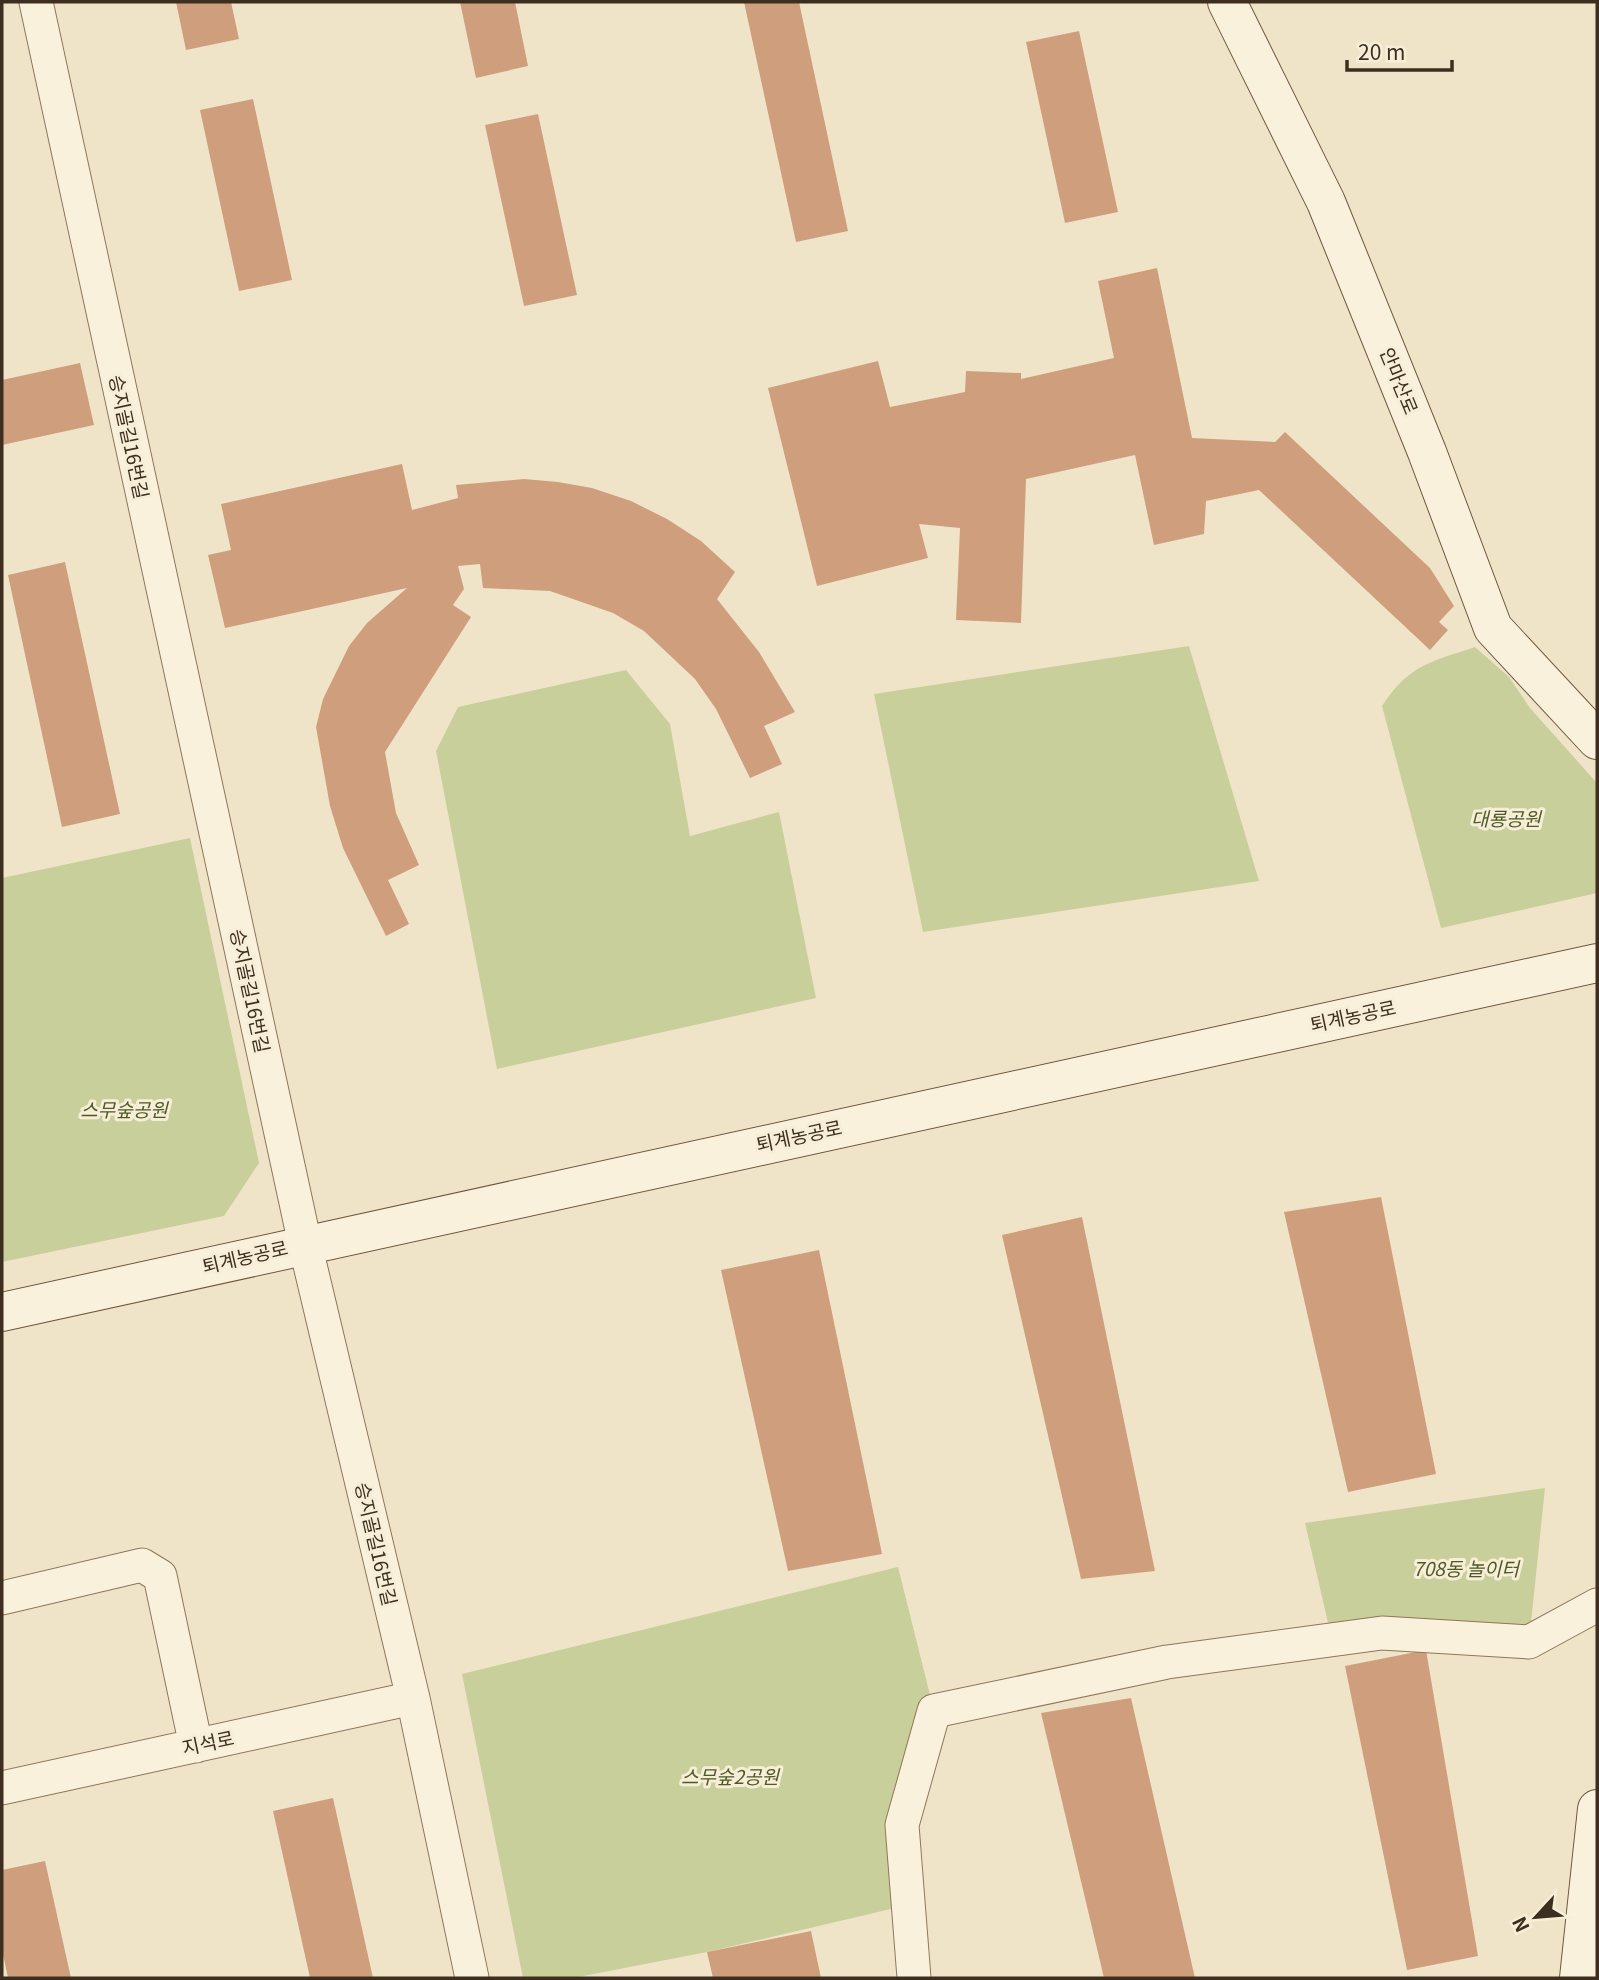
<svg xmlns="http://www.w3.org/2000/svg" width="1599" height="1980" font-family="Georgia,'Noto Sans KR',serif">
<rect width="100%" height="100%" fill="#f0e4c8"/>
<!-- green -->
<path fill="#c9cf9b" d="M1189,646L1259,881L923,932L874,694Z
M1475,647L1509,677L1530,708L1597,783V893L1441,928L1382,706C1409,665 1430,662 1475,647Z
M626,670L670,724L690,836L779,812L816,998L497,1069L436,751L458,707Z
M190,838L259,1163L224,1216L2,1262V878Z
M1545,1488L1529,1642L1332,1640L1305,1523Z
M898,1567L934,1711L908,1905L707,1952L573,1978H523L462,1674Z"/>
<!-- building -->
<path fill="#cf9f7d" d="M176,2H231L239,39L186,50Z
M460,2H515L528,66L476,78Z
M744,2H799L848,231L796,242Z
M1079,31L1118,212L1065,223L1026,42Z
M253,99L292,280L239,291L200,110Z
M538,114L577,295L524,306L485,125Z
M1157,268L1192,438L1275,442L1285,432L1430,568L1454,606L1439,622L1448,630L1430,650L1259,490L1206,501L1204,534L1154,545L1135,455L1026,479L1021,623L956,620L960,528L919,524L928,558L817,586L768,388L878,361L890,407L965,392L966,371L1021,373V379L1114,358L1098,281Z
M80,363L94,425L2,445V380Z
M402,464L412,510L458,498L456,485L524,479L558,482L592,488L631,501L667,519L701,541L735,572L717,599L759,652L795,712L764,726L782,764L750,778L716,709L695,679L644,631L613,613L550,591L483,588L480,564L458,566L464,589L453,605L471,617L385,752L396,813L419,865L388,880L409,924L386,936L343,848L330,806L316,727L323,699L349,646L367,623L407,588L225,628L208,555L231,550L221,504Z
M65,562L120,814L62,827L8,575Z
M1381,1197L1436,1474L1348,1492L1284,1212Z
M1082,1217L1155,1571L1081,1579L1002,1235Z
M819,1250L882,1554L788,1571L721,1270Z
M1426,1650L1478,1956L1407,1970L1345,1666Z
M1131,1698L1195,1978H1104L1041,1713Z
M333,1798L373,1978H310L273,1811Z
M45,1861L71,1978H8L2,1949V1870Z
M811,1931L821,1978H713L707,1952Z"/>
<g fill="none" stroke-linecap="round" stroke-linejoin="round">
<!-- street casing -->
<g stroke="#8d765c" stroke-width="35">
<path id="street" d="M36,2L305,1244L413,1698L472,1978
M2,1598L142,1565L160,1576L196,1746
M2,1788L413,1698
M914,1978L902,1825L934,1711L1167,1662L1382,1633L1529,1642L1597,1605"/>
</g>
<!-- secondary casing -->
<g stroke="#6f573f" stroke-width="40">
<path id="secondary" d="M1227,2L1326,202L1427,452L1493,628L1597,740
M2,1312L1597,963
M1579,1978L1597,1809"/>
</g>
<!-- street -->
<use href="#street" stroke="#faf1dc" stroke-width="33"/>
<!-- secondary -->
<use href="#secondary" stroke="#faf1dc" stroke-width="38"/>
</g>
<g text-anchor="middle" stroke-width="6" stroke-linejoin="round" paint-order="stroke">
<!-- street labels -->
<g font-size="19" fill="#3d2e20" stroke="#f7eed8">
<text transform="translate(1399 381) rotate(68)" y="7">안마산로</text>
<text transform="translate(129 437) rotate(78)" y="7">승지골길16번길</text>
<text transform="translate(250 991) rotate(78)" y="7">승지골길16번길</text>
<text transform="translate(1353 1016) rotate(-12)" y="7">퇴계농공로</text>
<text transform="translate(799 1136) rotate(-12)" y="7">퇴계농공로</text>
<text transform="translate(245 1257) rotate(-13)" y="7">퇴계농공로</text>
<text transform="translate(376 1544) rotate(77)" y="7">승지골길16번길</text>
<text transform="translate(208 1743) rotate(-12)" y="7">지석로</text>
</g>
<!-- park labels -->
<g font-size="19" font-style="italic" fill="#4d5a26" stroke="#f7eed8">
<text x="1506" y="826">대룡공원</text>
<text x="124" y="1117">스무숲공원</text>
<text x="1466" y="1576">708동 놀이터</text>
<text x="730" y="1784">스무숲2공원</text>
</g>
</g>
<!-- border -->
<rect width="1599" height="1980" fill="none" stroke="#3d2e20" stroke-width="7"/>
<!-- north arrow -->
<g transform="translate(1536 1917) rotate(244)" stroke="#f7eed8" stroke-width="5" paint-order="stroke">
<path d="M0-5L12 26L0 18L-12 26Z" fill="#3d2e20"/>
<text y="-10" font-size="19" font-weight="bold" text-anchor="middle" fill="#3d2e20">N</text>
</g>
<!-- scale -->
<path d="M1347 60v10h105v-10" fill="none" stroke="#3d2e20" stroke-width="3.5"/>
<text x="1358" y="60" font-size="21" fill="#3d2e20" stroke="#f7eed8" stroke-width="5" paint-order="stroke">20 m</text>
</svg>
